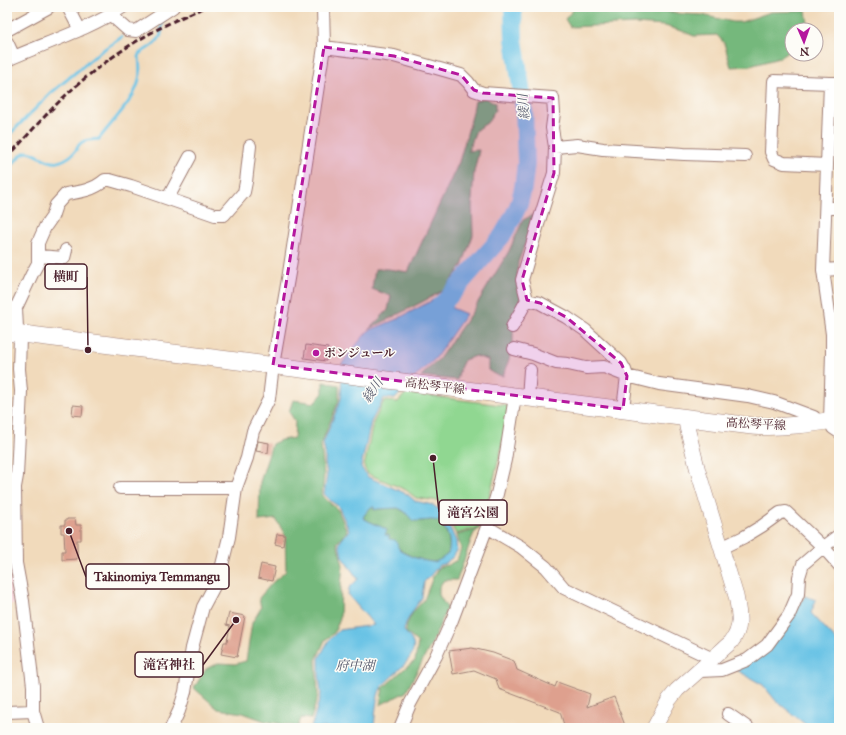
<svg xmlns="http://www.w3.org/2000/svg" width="846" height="735" font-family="'IM FELL Great Primer','Noto Serif JP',serif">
<rect width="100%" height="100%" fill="#fdfcf7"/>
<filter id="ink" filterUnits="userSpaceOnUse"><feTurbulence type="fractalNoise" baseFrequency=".025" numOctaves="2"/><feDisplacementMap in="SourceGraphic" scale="8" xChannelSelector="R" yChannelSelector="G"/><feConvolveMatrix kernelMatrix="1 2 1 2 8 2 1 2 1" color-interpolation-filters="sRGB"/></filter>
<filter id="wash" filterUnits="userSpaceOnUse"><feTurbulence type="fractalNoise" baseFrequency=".012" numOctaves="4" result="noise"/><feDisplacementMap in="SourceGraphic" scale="16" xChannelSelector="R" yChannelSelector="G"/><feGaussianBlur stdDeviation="0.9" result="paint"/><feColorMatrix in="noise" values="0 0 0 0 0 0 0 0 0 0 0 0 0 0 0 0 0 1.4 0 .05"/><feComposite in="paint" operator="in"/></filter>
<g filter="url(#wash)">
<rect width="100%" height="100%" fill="#f1dabb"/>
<!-- built -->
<path fill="#f6cfd8" d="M7,487H13L20,602L16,604L7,605Z"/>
<!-- green -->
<path fill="#90d791" stroke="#6d7b5e" d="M406,393L509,406L501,450L483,522L476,528L456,534L439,501L416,498L406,490L368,474L364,467L373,423L384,401L398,402Z"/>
<!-- forest -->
<path fill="#74b87b" stroke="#5f6c53" d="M597,7L656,10L684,14L702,15L733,22H741L771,12L806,11L809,30H792V49L779,58L750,66L731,67L724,43L717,35L694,36L682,31L665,26L635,24L570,27L565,19L575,8Z
M485,98L495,103V110L487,123L476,130L468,151L479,150L474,172L472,200L473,235L462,266L444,290L422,302L369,329L388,310L391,296L372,289L375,269H388L408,272L459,162L471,120L475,101Z
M533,215L534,221L518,262L517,282L521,298L513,332V343L509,359L503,376L494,374L488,370V360L475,356L464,360L460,368L457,380L421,376L439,359L472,312L509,251L523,220Z
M323,382L339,385V400L321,444L324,475L322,496L338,510L347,531L337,543L343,565L341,585L340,618L334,633L325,640L316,660L318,695L311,719L301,718L298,727L265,721L243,713L218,709L194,688L206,669L218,663L235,664L246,661L252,623L261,608L259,598L273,582L286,571L285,535L276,519L259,521L260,482L272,444L281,440L294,438L295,421L289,412L293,400L315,403L323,393Z
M371,507H374V510L378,509L398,508L420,521L431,520L441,521C442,526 446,529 447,534C450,541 450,547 448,554L442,559L435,562L426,561L413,557L401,551L399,548L385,535L387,530C379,525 371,523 363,518C364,514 368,511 371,507Z
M482,525L480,528L474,533L471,540L457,580H444L439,587V595L447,608L432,643L406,692L380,705L383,688L404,669L415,661L418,643L406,632L407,624L413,612L424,600L433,577L439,567L448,565L457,560L461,549L457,535L475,530Z"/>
<!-- water -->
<path fill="#67c2e5" stroke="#587088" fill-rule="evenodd" d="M433,300L466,314L435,359L419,373L395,399L384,398L371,422L361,467L368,477L407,494L415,501L433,505L440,510L446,519L456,541L457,551L453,557L448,561L444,564L439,565L431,575L424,582L422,598L414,609L406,623L404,631C407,634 410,637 412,641C421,657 389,676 381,688C376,696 375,718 374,728H311L321,694L319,675V658L329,640L339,630L374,625L348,595L349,588L358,579L342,557L339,543L349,530L338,506L332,502L324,494L327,474L325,463V453L323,443L341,399L342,364L351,351L368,331L397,319ZM371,507H374V510L378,509L398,508L404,511L413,521H420L431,520L441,521C442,526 446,529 447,533C450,540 450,547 448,554C444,557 439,561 434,562C429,563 405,555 401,551C394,545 402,540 389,539V535H385L387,530C379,525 371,523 363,518C364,514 368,511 371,507Z
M805,596L816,600L811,613L839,643V728H810L776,701L763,685L733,668L788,624Z"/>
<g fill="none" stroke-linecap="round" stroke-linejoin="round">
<!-- stream -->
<path stroke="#67c2e5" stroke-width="3" d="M7,137L51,93L100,52L122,37
M7,170C12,165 19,156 24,153C32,148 47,165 58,162C65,160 72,156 76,150C77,148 79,144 81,143C85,139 94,140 99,139C110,124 137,97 139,79C141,71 139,62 139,54C145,50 157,44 160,37C163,31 160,23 165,18"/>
<!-- river -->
<path stroke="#67c2e5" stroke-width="18" d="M424,320L447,299L502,236L513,217L519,204L523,188L526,163L524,108L514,39L513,7"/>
</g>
<g id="blocks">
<!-- building -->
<path fill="#dea08e" d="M306,345L328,348L326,361L304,358Z
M73,405L83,406L82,416L72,415Z
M258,441L269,443L268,453L256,451Z
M67,519H75L76,525H81V540H77V559L62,560V551H65L64,533H61V525H65V520H67Z
M277,534L285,535L283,546L275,544Z
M261,564L275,567L272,581L258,578Z
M229,613L245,616L237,657L221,654L224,642H227L230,626L226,625Z
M472,648L493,653L514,661L517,670L555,687L557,682L590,694L587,707L614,697L626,728H565L560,712L499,689L496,679L474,670L453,674L449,651Z"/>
</g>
</g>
<g filter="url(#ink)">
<use href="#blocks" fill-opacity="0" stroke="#9e7c73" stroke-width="1"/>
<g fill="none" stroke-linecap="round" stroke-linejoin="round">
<!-- minor casing -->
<g stroke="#9e7c73" stroke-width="14">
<path id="minor" d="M68,7L80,30
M111,15L128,30L136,31L173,7
M7,30L49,7
M7,42L14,57
M324,47L394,56L461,75L468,82L474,90L483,93L553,98L554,113L552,128L555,147L554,173L539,221L522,280L527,300
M7,60C45,43 88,30 123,7
M839,83H830L827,165L823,270L832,334V353L830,421L833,428L839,432
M555,147L577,145L603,149L684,154L745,156
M827,165L784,163L774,159L771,152L774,81L830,83
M168,198L190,157
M826,208H839
M39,256L64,258L66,250
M823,270L839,269
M512,327L527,300L540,303L566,317L585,330L621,363L625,370L627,376L623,409
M514,349L533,354L556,363L568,364L586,368L604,367L627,376L659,384L748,396L774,402L814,417L818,423
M528,398L530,370
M120,488H236
M487,527L521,547L546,567L564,588L713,659
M721,548L744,537L762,526L780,513L786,512L823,547L839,565
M700,671L722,670L747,660L767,645L789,615L798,594L799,577L803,564L823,547L839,535
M7,712L33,711
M728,714L748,728
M38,728L33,711V686L23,601L16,563L15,487L17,476L21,391L19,369L20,337L17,328L16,308L32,274L38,263V243L45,227L52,217L56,205L66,194C80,192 94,190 105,180H110L131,186L215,215H224L244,192L246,182L250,146
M171,728L179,711L185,692L192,648L203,607L219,577L229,537L236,488L247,458L253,431L269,399L273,365L289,273L324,47L323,7
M400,728L410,704L436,656L452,620L487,527L497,494L505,460L515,396"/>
</g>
<!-- tertiary casing -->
<g stroke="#9e7c73" stroke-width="16">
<path id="tertiary" d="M654,728L669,700L677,690L731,642C743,628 739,612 736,596L698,471L687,427L686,418"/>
</g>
<!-- secondary casing -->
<g stroke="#9e7c73" stroke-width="18">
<path id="secondary" d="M7,332L752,426C782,428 810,424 839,419"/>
</g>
<!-- minor -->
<use href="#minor" stroke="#fff" stroke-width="12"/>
<!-- tertiary -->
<use href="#tertiary" stroke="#fff" stroke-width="15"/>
<!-- secondary -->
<use href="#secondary" stroke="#fff" stroke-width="17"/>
<!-- rail -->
<path stroke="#4a1f2b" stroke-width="3" stroke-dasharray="6 3" stroke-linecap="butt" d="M7,158C26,137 45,115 65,96C105,58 154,27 206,7"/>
</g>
</g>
<!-- marked area -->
<path fill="#b5179e" fill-opacity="0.2" stroke="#b5179e" stroke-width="3" stroke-dasharray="8 5" stroke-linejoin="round" d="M324,47L394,56L461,75L474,90L483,93L553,98L554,173L522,280L527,300L540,303L566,317L621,363L627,376L623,409L273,365Z"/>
<!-- markers -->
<circle fill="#b5179e" stroke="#fdfcf7" stroke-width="1.5" cx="316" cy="353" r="4"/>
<g text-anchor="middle" stroke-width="3" stroke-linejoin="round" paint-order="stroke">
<!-- poi labels -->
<g font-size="12" font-weight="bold" fill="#4a1f2b" stroke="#fdfcf7" text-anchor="start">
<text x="324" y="357">ボンジュール</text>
</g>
<!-- street labels -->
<g font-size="12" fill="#4a1f2b" stroke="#fdfcf7">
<text transform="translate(435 386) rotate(7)" y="4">高松琴平線</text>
<text transform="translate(756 424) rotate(3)" y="4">高松琴平線</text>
</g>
<!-- water labels -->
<g font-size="13" font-style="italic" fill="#54586c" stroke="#fdfcf7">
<text transform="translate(523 107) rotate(-95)" y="5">綾川</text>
<text transform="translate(372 390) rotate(-55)" y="5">綾川</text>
<text x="355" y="670">府中湖</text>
</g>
</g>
<!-- callouts -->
<path fill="none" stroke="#4a1f2b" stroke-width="1.5" d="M88 350L87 277M433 458L439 512M69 531L86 577M236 620L203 665"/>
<g fill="#4a1f2b" stroke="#fdfcf7" stroke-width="1.5">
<circle cx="88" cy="350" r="4"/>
<circle cx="433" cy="458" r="4"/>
<circle cx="69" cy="531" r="4"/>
<circle cx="236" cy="620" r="4"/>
</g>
<g fill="#fdfcf7" stroke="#4a1f2b" stroke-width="1.5">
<rect x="45" y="264" width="42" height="25" rx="4"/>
<rect x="439" y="500" width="68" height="25" rx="4"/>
<rect x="86" y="564" width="143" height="25" rx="4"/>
<rect x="135" y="652" width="68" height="25" rx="4"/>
</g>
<g font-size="13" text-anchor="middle" font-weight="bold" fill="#4a1f2b">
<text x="66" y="281">横町</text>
<text x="473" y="517">滝宮公園</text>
<text x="157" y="581">Takinomiya Temmangu</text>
<text x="169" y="669">滝宮神社</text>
</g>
<!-- margin -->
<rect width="846" height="735" fill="none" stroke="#fdfcf7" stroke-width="24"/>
<!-- north arrow -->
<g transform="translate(804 42) rotate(178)"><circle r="19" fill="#fdfcf7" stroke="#b5a4a5"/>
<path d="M0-3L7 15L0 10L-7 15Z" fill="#b5179e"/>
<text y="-6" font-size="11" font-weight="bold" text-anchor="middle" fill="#4a1f2b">N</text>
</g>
</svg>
